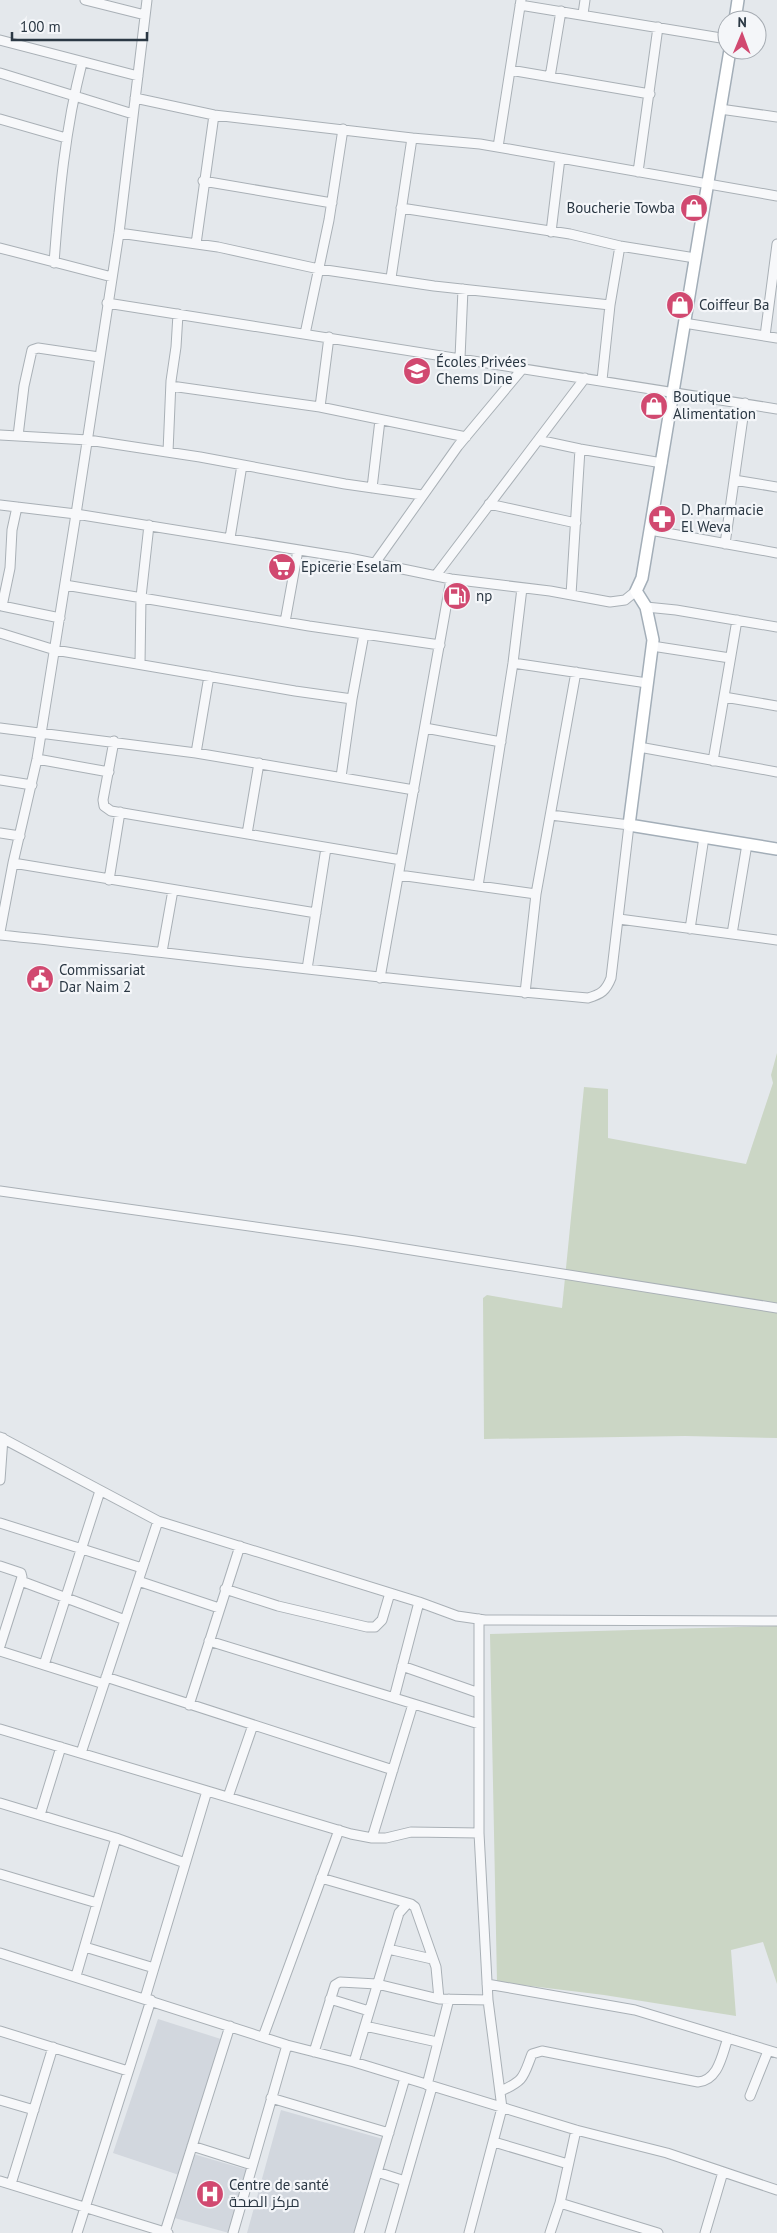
<svg xmlns="http://www.w3.org/2000/svg" width="777" height="2233" font-family="'PT Sans',Cairo,sans-serif">
<rect width="100%" height="100%" fill="#e4e8ec"/>
<!-- built -->
<path fill="#d2d7de" d="M158,2019L224,2040L179,2175L113,2153Z
M281,2110L383,2139L356,2233H247Z
M190,2153L248,2170L229,2233L171,2217Z"/>
<!-- green -->
<path fill="#cbd6c5" d="M777,1053V1438L685,1436L484,1439L483,1298L487,1295L562,1308L584,1087L608,1089V1138L746,1164L773,1083L771,1075Z
M777,1626V1984L763,1942L731,1950L736,2016L604,1995L497,1982L490,1634Z"/>
<g fill="none" stroke-linecap="round" stroke-linejoin="round">
<!-- minor casing -->
<g stroke="#a9b0b6" stroke-width="11">
<path id="minor" d="M85,0L145,15
M520,5L727,39
M583,14L585,0
M0,40L138,76
M510,70L650,94
M0,73L133,114
M550,77L561,11
M135,98L214,115L412,138L480,144L777,196
M720,109L777,117
M0,119L66,138
M498,147L521,0
M638,172L658,27
M203,181L332,203
M401,208L570,234L620,246L695,258
M551,232L560,158
M119,233L218,247L319,269L434,286L610,305
M196,244L214,115
M0,248L112,277
M54,263C59,196 65,129 82,63
M391,278L412,138
M107,303L777,409
M684,323L777,338
M305,334L329,220L343,129
M765,336L777,244
M460,358L463,289
M602,380L610,305L620,246
M171,386L320,407L466,437
M320,407L329,337
M0,435L88,440L200,457L345,484L422,495
M18,436L24,386L32,350L38,348L99,357
M538,440L580,449L662,463
M168,452L171,381L176,347L178,314
M734,480L777,487
M372,488L380,420
M489,504L576,523
M0,505L76,514L119,233L147,0
M17,507L12,530L10,568L2,606L60,618
M650,530L777,553
M230,538L242,465
M725,544L745,403
M375,563L458,446L523,368
M436,575L585,378
M65,585L309,626L440,645
M571,595L580,449
M646,607L676,610L777,627
M285,622L298,550
M0,633L55,650L295,691L352,699
M652,646L730,658
M513,663L647,683
M140,664L141,597L149,525
M724,697L777,706
M0,728L196,753L414,790
M425,728L501,742
M114,741L103,800L104,806L111,811L401,860
M639,747L777,772
M196,753L209,676
M37,759L109,772
M713,761L737,620
M341,777L352,699L364,634
M0,780L32,785
M0,833L20,836
M247,834L259,763
M13,863L316,913
M399,875L536,894
M109,880L120,812
M478,886L513,663L522,588
M619,919L777,940
M690,929L704,837
M0,932L13,863L37,759L76,514L349,558L451,579L550,591L610,602L625,600L636,591
M732,934L747,844
M0,935C196,955 392,981 588,998C601,994 606,991 611,978L629,825L551,815
M162,952L173,890
M307,969L326,848
M380,978L451,579
M525,993L536,894L576,672
M0,1191L355,1241L777,1308
M0,1437L158,1521L419,1602L457,1616L485,1620L777,1621
M0,1480L3,1438
M0,1523L142,1568
M0,1566L21,1573L22,1577L0,1646
M21,1581L125,1620
M138,1581L219,1608
M225,1589L278,1606L367,1627H375L382,1620L390,1593
M209,1641L479,1724
M0,1651L104,1684
M44,1665L100,1491
M402,1666L479,1693
M106,1677L393,1770
M394,1698L419,1602
M189,1705L240,1546
M0,1729L351,1834L372,1838H386L411,1832L479,1833
M81,1753L158,1521
M228,1797L253,1725
M0,1803L116,1838L185,1863
M40,1815L61,1747
M372,1838L413,1704
M0,1874L97,1903
M321,1878L411,1904L415,1907L436,1967L439,1999
M85,1947L154,1968
M388,1949L432,1959
M0,1953L287,2045L354,2062L576,2130L667,2153L777,2190
M76,1976L116,1838
M487,1984L635,2010L777,2053
M145,1998L207,1791
M330,1999L369,2011
M365,2026L437,2042
M0,2031L128,2071
M263,2037L339,1830
M314,2052L335,1985L340,1982L377,1984L439,1999L488,2000
M354,2062L399,1913L407,1904
M427,2085L449,1999
M501,2091C525,2080 523,2077 532,2054L542,2051L698,2082C719,2080 722,2054 728,2038
M750,2096L768,2051
M271,2098L389,2133
M0,2100L34,2110
M494,2142L568,2164
M192,2146L252,2165
M377,2172L405,2181
M0,2181L168,2233
M11,2184L53,2047
M560,2203L658,2233
M165,2232L230,2026
M77,2233L151,2000
M233,2233L287,2045
M359,2233L405,2078
M390,2233L432,2087
M469,2233L502,2108L488,2000L479,1833V1619
M550,2233L560,2203L576,2130
M705,2233L723,2172"/>
</g>
<!-- major casing -->
<g stroke="#a3aeb8" stroke-width="14">
<path id="major" d="M735,20L738,0
M730,50L642,578L636,591L646,607L653,640L629,825L777,849"/>
</g>
<!-- minor -->
<use href="#minor" stroke="#f7f8fa" stroke-width="9"/>
<!-- major -->
<use href="#major" stroke="#fff" stroke-width="11"/>
</g>
<!-- icons -->
<defs>
<g id="shop-disc" transform="scale(1.4375)"><circle r="9.5" fill="#d14970" stroke="#f4f6f9"/><path d="M-5-2.5h2.3a2.7 3.5 0 0 1 5.4 0H5L5.5 6h-11ZM-1.5-2.5h3a1.5 2.3 0 0 0-3 0Z" fill="#fff"/></g>
<g id="school-disc" transform="scale(1.4375)"><circle r="9.5" fill="#d14970" stroke="#f4f6f9"/><path d="M0-5L7-2L0 1L-7-2ZM-4 1L0 2.5L4 1V4Q0 6-4 4Z" fill="#fff"/></g>
<g id="pharmacy-disc" transform="scale(1.4375)"><circle r="9.5" fill="#d14970" stroke="#f4f6f9"/><path d="M-2-6h4v4h4v4h-4v4h-4v-4h-4v-4h4Z" fill="#fff"/></g>
<g id="supermarket-disc" transform="scale(1.4375)"><circle r="9.5" fill="#d14970" stroke="#f4f6f9"/><path d="M-6-5.5h2.5l.6 2H6L4.5 2H-2.5L-4.4-4H-6ZM-1.5 3.2a1.3 1.3 0 1 0 .1 0ZM3 3.2a1.3 1.3 0 1 0 .1 0Z" fill="#fff"/></g>
<g id="fuel-disc" transform="scale(1.4375)"><circle r="9.5" fill="#d14970" stroke="#f4f6f9"/><path d="M-5.5-6h7V0h2V4h1.3V-2.5L3-4.5l.8-.8L6-3V5H2.5V1h-1V6h-7ZM-4.2-4.7v3.2H.2V-4.7Z" fill="#fff"/></g>
<g id="civic-disc" transform="scale(1.4375)"><circle r="9.5" fill="#d14970" stroke="#f4f6f9"/><path d="M-.6-6.5H3V-4.5H.6V-3L4-1V1h2V6H-6V1h2V-1L-.6-3ZM-1.2 2.5V6h2.4V2.5Z" fill="#fff"/></g>
<g id="hospital-disc" transform="scale(1.4375)"><circle r="9.5" fill="#d14970" stroke="#f4f6f9"/><path d="M-5-5h3v3.5h4V-5h3V5h-3V1.5h-4V5h-3Z" fill="#fff"/></g>
</defs>
<g fill-rule="evenodd">
<use href="#shop-disc" x="694" y="208"/>
<use href="#shop-disc" x="680" y="305"/>
<use href="#school-disc" x="417" y="371"/>
<use href="#shop-disc" x="654" y="406"/>
<use href="#pharmacy-disc" x="662" y="519"/>
<use href="#supermarket-disc" x="282" y="567"/>
<use href="#fuel-disc" x="457" y="596"/>
<use href="#civic-disc" x="40" y="979"/>
<use href="#hospital-disc" x="210" y="2194"/>
</g>
<g text-anchor="middle" stroke-width="4.5" stroke-linejoin="round" paint-order="stroke">
<!-- poi labels -->
<g font-size="15" fill="#2b3844" stroke="#f4f6f9" text-anchor="start">
<text x="675" y="213" text-anchor="end">Boucherie Towba</text>
<text x="699" y="310">Coiffeur Ba</text>
<text x="436" y="367">Écoles Privées<tspan x="436" dy="17">Chems Dine</tspan></text>
<text x="673" y="402">Boutique<tspan x="673" dy="17">Alimentation</tspan></text>
<text x="681" y="515">D. Pharmacie<tspan x="681" dy="17">El Weva</tspan></text>
<text x="301" y="572">Epicerie Eselam</text>
<text x="476" y="601">np</text>
<text x="59" y="975">Commissariat<tspan x="59" dy="17">Dar Naim 2</tspan></text>
<text x="229" y="2190">Centre de santé<tspan x="229" dy="17">مركز الصحة</tspan></text>
</g>
</g>
<!-- north arrow -->
<g transform="translate(742 35) rotate(1)"><circle r="24" fill="#f4f6f9" stroke="#a4aab1"/>
<path d="M0-4L9 19L0 12L-9 19Z" fill="#d14970"/>
<text y="-8" font-size="14" font-weight="bold" text-anchor="middle" fill="#2b3844">N</text>
</g>
<!-- scale -->
<path d="M12 32v8h135v-8" fill="none" stroke="#2b3844" stroke-width="2.5"/>
<text x="20" y="32" font-size="15" fill="#2b3844" stroke="#f4f6f9" stroke-width="4" paint-order="stroke">100 m</text>
</svg>
